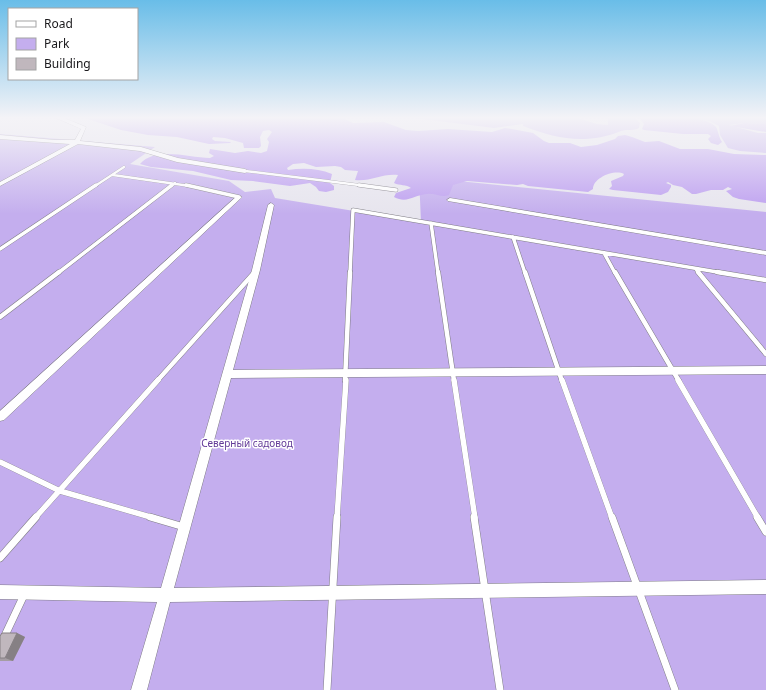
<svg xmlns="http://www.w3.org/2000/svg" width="766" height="690" font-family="'Noto Sans',sans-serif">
<rect width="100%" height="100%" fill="#e7e5ee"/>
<!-- green -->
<path fill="#c4aeee" d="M406,117H574L597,124L608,125V117H634L640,123L639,128C634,131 627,129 621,131C586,145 557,139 523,126V124L494,128Z
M689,117H766V124L743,123L729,125L758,133H766V153L740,151L728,148L720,135L719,126L709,121Z
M0,134L155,147L130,164L229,181L245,192L271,189L275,198L421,222L419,177L766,212V690H0Z"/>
<!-- forest -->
<path fill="#bd9ff0" d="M82,117H335L342,118L353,123L384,122L406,130L418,131L448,129L492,132L505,128L512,129L533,133L544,141L549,143H570L581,147L597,145L615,139L618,136L625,135L632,137L645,142L659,141L680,149H708L734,154L766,155V203L739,199L733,197L726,191L732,189L728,187L723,190H711L696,194H692L682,187L673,185L668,182L666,183L671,185V187L668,192L661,195L613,190L609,189L612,186L611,181L623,176L624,174C614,169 593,178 593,189L588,192L528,186L523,184L517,185L467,181L453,185L449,195C439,198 436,193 427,194C414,195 407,204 394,197L396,193L411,188C406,184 400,186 394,183L398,175C383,173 370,182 355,180L358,171L345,170L341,167L335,166L316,167L304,163L293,164L287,168L288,170C302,168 318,168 332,174L330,183L334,186V190L326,192L319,191L316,187L310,183L290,186L253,181L231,180L193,171L151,167L140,164C156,146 189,158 210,158L214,156L209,153L210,149L235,153L248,151L261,153L267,151L269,142L267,139L272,132L269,130L263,131L260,137L261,146L259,148H244L243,143L225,138L213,137L212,139L215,141L231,142L230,143L209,144L177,137L148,135L121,130Z
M639,117C656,117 704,114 715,126C718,128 718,136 722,142L718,145L711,143L708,139L711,136L708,134H683L644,130L642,129L644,124Z
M744,123L766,124V132L730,126Z"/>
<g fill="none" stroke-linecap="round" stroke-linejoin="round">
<!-- service-far4 casing -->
<g stroke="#7f7d85" stroke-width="3">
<path id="service-far4" d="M245,171L367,186
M113,175L190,186
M95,186L124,167
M171,186L175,183"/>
</g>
<!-- service-far3 casing -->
<g stroke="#7f7d85" stroke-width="4.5">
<path id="service-far3" d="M186,185L239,197
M359,185L396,190
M431,223L438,273
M513,237L525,273
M0,249L96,185
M604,253L615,273
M696,269L699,273
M58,273L172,185
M350,273L353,210L723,273"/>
</g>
<!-- service-far2 casing -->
<g stroke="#7f7d85" stroke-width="5.5">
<path id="service-far2" d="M438,272L454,381
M525,272L562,381
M615,272L679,381
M698,272L766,354
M717,272L766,280
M0,317L59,272
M157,381L253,274
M345,381L350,272"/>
</g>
<!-- service-far1 casing -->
<g stroke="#7f7d85" stroke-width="6">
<path id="service-far1" d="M454,380L475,518
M562,380L612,518
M678,380L758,518
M0,462L60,491L154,518
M35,518L158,380
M337,518L346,380"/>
</g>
<!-- service casing -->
<g stroke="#7f7d85" stroke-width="8">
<path id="service" d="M150,517L184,527
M474,517L500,690
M612,517L675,690
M757,517L766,532
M0,558L36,517
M0,646L24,595
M327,690L337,517"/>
</g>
<!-- minor casing -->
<g stroke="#7f7d85" stroke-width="1">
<path id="minor" d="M54,117H62L86,127L80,141L141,147L178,158L245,169L248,171L245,173L177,162L140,151L78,144L0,186V182L70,144L0,139V135L55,140H75L81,129Z
M237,196L242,197L4,420L0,421V411Z
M450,198L766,251V255L448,201L447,200Z
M271,203L274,205L260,270L233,370L766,366V374L231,378L174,588L766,580V594L170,602L147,690H131L157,602L0,599V585L161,588L252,270L268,205Z"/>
</g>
<!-- service-far4 -->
<use href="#service-far4" stroke="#fff" stroke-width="2.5"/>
<!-- service-far3 -->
<use href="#service-far3" stroke="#fff" stroke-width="3.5"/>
<!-- service-far2 -->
<use href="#service-far2" stroke="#fff" stroke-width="4.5"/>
<!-- service-far1 -->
<use href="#service-far1" stroke="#fff" stroke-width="5.5"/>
<!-- service -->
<use href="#service" stroke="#fff" stroke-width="7"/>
<!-- minor -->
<use href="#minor" fill="#fff" fill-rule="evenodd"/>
</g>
<!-- wall -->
<path fill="#a59da3" d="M17,633L25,637L13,661H0V636Z"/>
<!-- shaded-wall -->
<path fill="#868084" d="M17,633L25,637L13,661L5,658Z"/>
<!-- building -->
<path fill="#c0b7bd" stroke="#868084" d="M2,633H17L5,658H0V636Z"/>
<!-- sky -->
<linearGradient id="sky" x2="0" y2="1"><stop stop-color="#69bde8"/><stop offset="0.55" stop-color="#f4f3f7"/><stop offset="1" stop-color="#f4f3f7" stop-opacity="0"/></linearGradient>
<rect width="766" height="214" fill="url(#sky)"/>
<g text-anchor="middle" stroke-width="3" stroke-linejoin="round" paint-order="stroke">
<!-- park labels -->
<g font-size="10" fill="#623a97" stroke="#fff">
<text x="247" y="447">Северный садовод</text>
</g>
</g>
<!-- legend -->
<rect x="8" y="8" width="130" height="72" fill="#ffffff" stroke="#a3a3a4"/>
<rect x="16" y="21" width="20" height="6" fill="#ffffff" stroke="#a3a3a4"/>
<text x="44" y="28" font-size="12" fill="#1a191c">Road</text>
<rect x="16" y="38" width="20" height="12" fill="#c4aeee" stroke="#a3a3a4"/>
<text x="44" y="48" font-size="12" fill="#1a191c">Park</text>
<rect x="16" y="58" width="20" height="12" fill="#c0b7bd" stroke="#a3a3a4"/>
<text x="44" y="68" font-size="12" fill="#1a191c">Building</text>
</svg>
